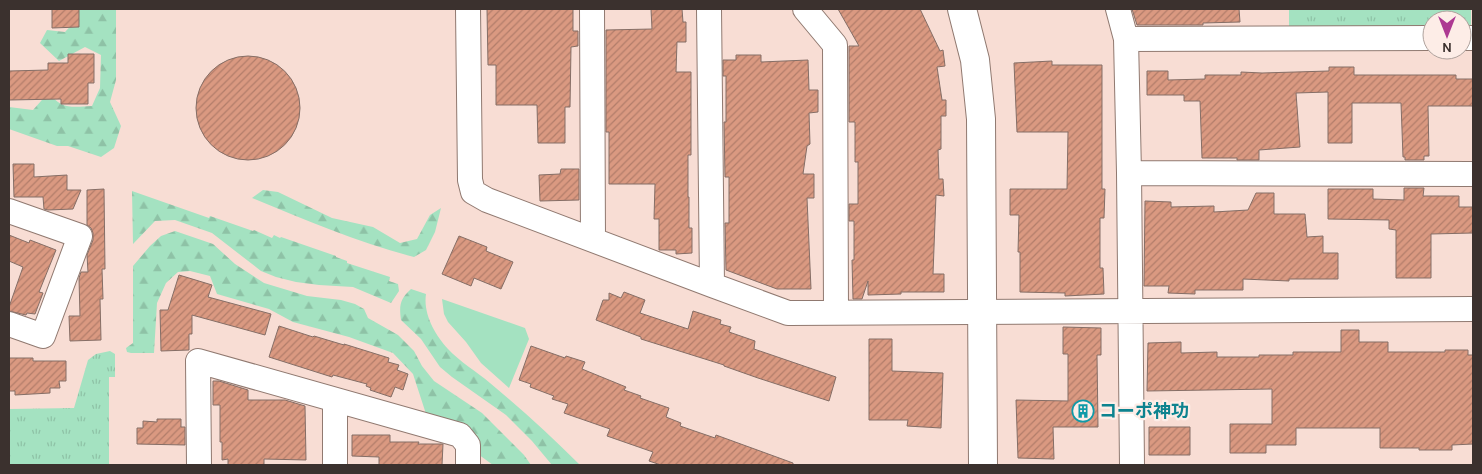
<svg xmlns="http://www.w3.org/2000/svg" width="1482" height="474" font-family="Karla,'Noto Sans JP',sans-serif">
<defs>
<pattern id="forest-firs" width="22" height="20" patternUnits="userSpaceOnUse" patternTransform="scale(1.25)"><rect width="22" height="20" fill="#a4e2c1"/><path d="M5 1l3.5 6h-7zM16 11l3.5 6h-7z" fill="#8ec2a6"/></pattern>
<pattern id="park-tufts" width="24" height="20" patternUnits="userSpaceOnUse" patternTransform="scale(1.25)"><rect width="24" height="20" fill="#a4e2c1"/><path d="M3 7l-1-3M5 7V3M7 7l1-3M15 17l-1-3M17 17v-4M19 17l1-3" fill="none" stroke="#8ec2a6"/></pattern>
<pattern id="building-hatch" width="6" height="6" patternUnits="userSpaceOnUse" patternTransform="scale(1.25)"><rect width="6" height="6" fill="#da9981"/><path d="M-1 1l2-2M0 6l6-6M5 7l2-2" fill="none" stroke="#b27d6a"/></pattern>
</defs>
<rect width="100%" height="100%" fill="#f8ddd4"/>
<!-- grass -->
<path fill="#a4e2c1" d="M442,299L525,328L529,339L509,388L481,363L466,342L448,322L444,314Z"/>
<!-- forest -->
<path fill="url(#forest-firs)" d="M79,9H116V80L110,102L121,126L114,148L101,157L68,146H57L9,129V107L33,110L49,92C60,110 73,107 92,106L100,88L101,55L85,47L59,61L40,43L47,30L65,32L79,17Z
M263,190L278,192L332,218L373,227L400,243L417,239L430,215L441,208L435,232L426,250L414,257C358,243 306,220 252,198Z
M132,191L209,218L210,216L253,231L254,230L272,238L274,235L280,238L281,237L336,256V257L347,261V263L390,277L389,281L398,284L399,291L391,303L353,287L319,285L296,282L276,277L261,271L212,233L175,220L155,221L133,244Z
M175,231L213,244L235,264L264,283L307,296L341,300L355,304L364,309L368,318L398,335L414,351L422,366L434,381L482,413L524,455L531,465H493L427,417L413,374L393,353L349,337L293,322L269,309L217,294L210,276L190,271L178,272L166,283L157,303L154,353H131L127,352L126,348L133,343V266L150,246L161,236Z
M411,289L426,294C423,314 435,335 448,349C459,361 477,372 490,383C521,409 551,436 580,465H552L532,441L506,415L452,377L440,367L421,339L401,320C399,305 400,299 411,289Z"/>
<!-- park -->
<path fill="url(#park-tufts)" d="M1289,9H1471V30H1462V20H1432V30L1289,31Z
M110,351L115,354V377H109V465H9V409L74,408L88,360L96,354Z"/>
<!-- building -->
<path fill="url(#building-hatch)" stroke="#856e66" d="M52,9H79V27L52,28Z
M487,9H573V31H578V46L571,47L570,107H565V143H538L537,105H496V65H488Z
M651,9H682L683,22H686V42H677L676,72H691V155H688V197H689V228H692V253L676,254V250H659V219H654L655,184H609V132H606V30L652,29Z
M838,9H920L940,51L943,50L945,66L937,67L942,100H946V116H941V149L938,150L939,179H943L944,196L936,195L933,274H944V292H901V294L868,295V281L862,299H853L852,260H854V221H849V204H858V162H855V122H849V46H859Z
M1132,9H1239L1240,22L1203,23V25H1137Z
M68,54H94V83H88V104H61V99L9,100V71L48,70V63H68Z
M736,55H761V62L808,60L809,90H818V112L809,113L810,144L807,146L803,174H814V198H807L811,289H777L726,270L725,223H729V177H725L724,122H726V76H723V60H736Z
M196 108a52 52 0 1 1 104 0a52 52 0 1 1-104 0Z
M1052,61V65H1102V189H1105L1104,218H1100V268H1103L1104,294L1065,296V293L1020,292V252H1018L1019,215H1010V189H1067L1068,132H1017L1014,63Z
M1329,67H1354V75H1456V79H1473V106H1428L1429,156H1424V160H1405V157H1403L1401,103H1352V143H1328V92L1296,93L1300,147L1259,150V160H1237V158H1202L1200,101H1184V95H1147V71H1168V80L1205,79V75H1241V72L1262,73L1329,71Z
M13,164H34V177L67,175V190H81L73,209L48,210L44,209L43,197H14Z
M561,169H579V200L540,201L539,175L560,174Z
M1404,188H1424L1423,196H1459V207H1473V233L1431,234V278H1396V230L1389,229V220L1328,219V189H1373V199L1404,200Z
M104,189L105,269H102L103,299H100L101,340L70,341L69,316H80L79,278L81,272H88L87,255L93,240V233L91,228L87,225V190Z
M1256,193H1274V214H1305L1307,237L1323,236V253H1338V279H1289V281L1243,279V290H1195V294L1168,293L1169,286H1144L1145,201L1171,202V207L1214,206V212L1248,210Z
M9,235L29,243L30,240L56,250L39,292L43,293L35,314L27,313L26,315L9,311V307L23,267L9,261Z
M459,236L487,247L486,251L513,262L501,289L474,278L471,286L442,274Z
M179,275L212,285L208,297L271,314L265,335L192,315V334H189V350L161,351L160,310H168Z
M624,292L645,300L640,313L688,329L693,311L721,320L720,324L731,327L729,332L755,341L754,349L836,377L829,401L758,378L724,366V365L641,339V337L596,320L603,300H609V293L621,298Z
M279,326L313,337L314,336L344,345V344L389,358L388,362L399,365L397,370L408,374L403,390L395,387L391,397L370,390L371,388L366,386L367,384L333,375L332,377L269,357Z
M1063,327L1101,328V355H1097L1098,427H1053L1054,459L1018,458L1016,400L1068,401V354H1063Z
M1341,330H1359V342H1388V352H1445V350H1468V355H1473V444L1452,445V450H1419V448H1380V428H1296V445H1266V453H1230V424H1272V389L1147,391L1148,343L1181,342V353L1217,352V357H1259V355H1293V352H1341Z
M869,339H892V371L943,373L941,428L907,426L908,420H869Z
M531,346L565,358L566,356L585,362L582,369L626,387L624,390L641,396L640,398L669,408L666,417L681,423L680,426L715,438L716,435L793,463V465H661L649,461L653,452L607,436L610,429L564,413L568,404L552,399L554,396L530,387L531,384L519,380Z
M9,358H33V361H66V381H59L60,388H50V393L15,395V391H9Z
M213,381H219L248,390V400H285L305,406L306,460L264,459V465H228V459L222,460V442H220V405H213Z
M157,419H181V427H185V445L137,444V428H143V421L157,422Z
M1149,427H1190V455H1149Z
M352,435H390V442H419L418,444H443L442,465H379V457L352,456Z"/>
<g fill="none" stroke-linecap="round" stroke-linejoin="round">
<!-- minor casing -->
<g stroke="#907970" stroke-width="26">
<path id="minor" d="M468,9L470,180L473,192L487,200L712,285L788,313L1473,309
M592,9L593,240
M709,9L712,285
M805,9L835,45L836,312
M1118,9L1126,39L1129,173L1132,465
M1462,38H1473
M1126,39L1432,38
M1129,173L1473,174
M9,211L80,236L43,336L9,324
M199,465L198,361L460,435L468,445V465
M335,465V401"/>
</g>
<!-- tertiary casing -->
<g stroke="#907970" stroke-width="30">
<path id="tertiary" d="M962,9L975,60L981,119L983,465"/>
</g>
<!-- minor -->
<use href="#minor" stroke="#fff" stroke-width="24"/>
<!-- tertiary -->
<use href="#tertiary" stroke="#fff" stroke-width="28"/>
</g>
<!-- icons -->
<defs>
<g id="building-ring" transform="scale(1.125)"><circle r="9.5" fill="#fdede7" stroke="#0f9aa8" stroke-width="1.5"/><path d="M-4-6H4V6H1V3H-1V6H-4ZM-2.5-4.3h1.7v1.8h-1.7ZM.8-4.3h1.7v1.8H.8ZM-2.5-1h1.7V.8h-1.7ZM.8-1h1.7V.8H.8Z" fill="#0f9aa8"/></g>
</defs>
<g fill-rule="evenodd">
<use href="#building-ring" x="1083" y="411"/>
</g>
<g text-anchor="middle" stroke-width="4.5" stroke-linejoin="round" paint-order="stroke">
<!-- culture labels -->
<g font-size="18" font-weight="bold" fill="#0d838f" stroke="#fdede7" text-anchor="start">
<text x="1099" y="417">コーポ神功</text>
</g>
</g>
<!-- border -->
<rect width="1482" height="474" fill="none" stroke="#3b312e" stroke-width="20"/>
<!-- north arrow -->
<g transform="translate(1447 35) rotate(180)"><circle r="24" fill="#fdede7" stroke="#afa29d"/>
<path d="M0-4L9 19L0 12L-9 19Z" fill="#ad3992"/>
<text y="-8" font-size="14" font-weight="bold" text-anchor="middle" fill="#3b312e">N</text>
</g>
</svg>
